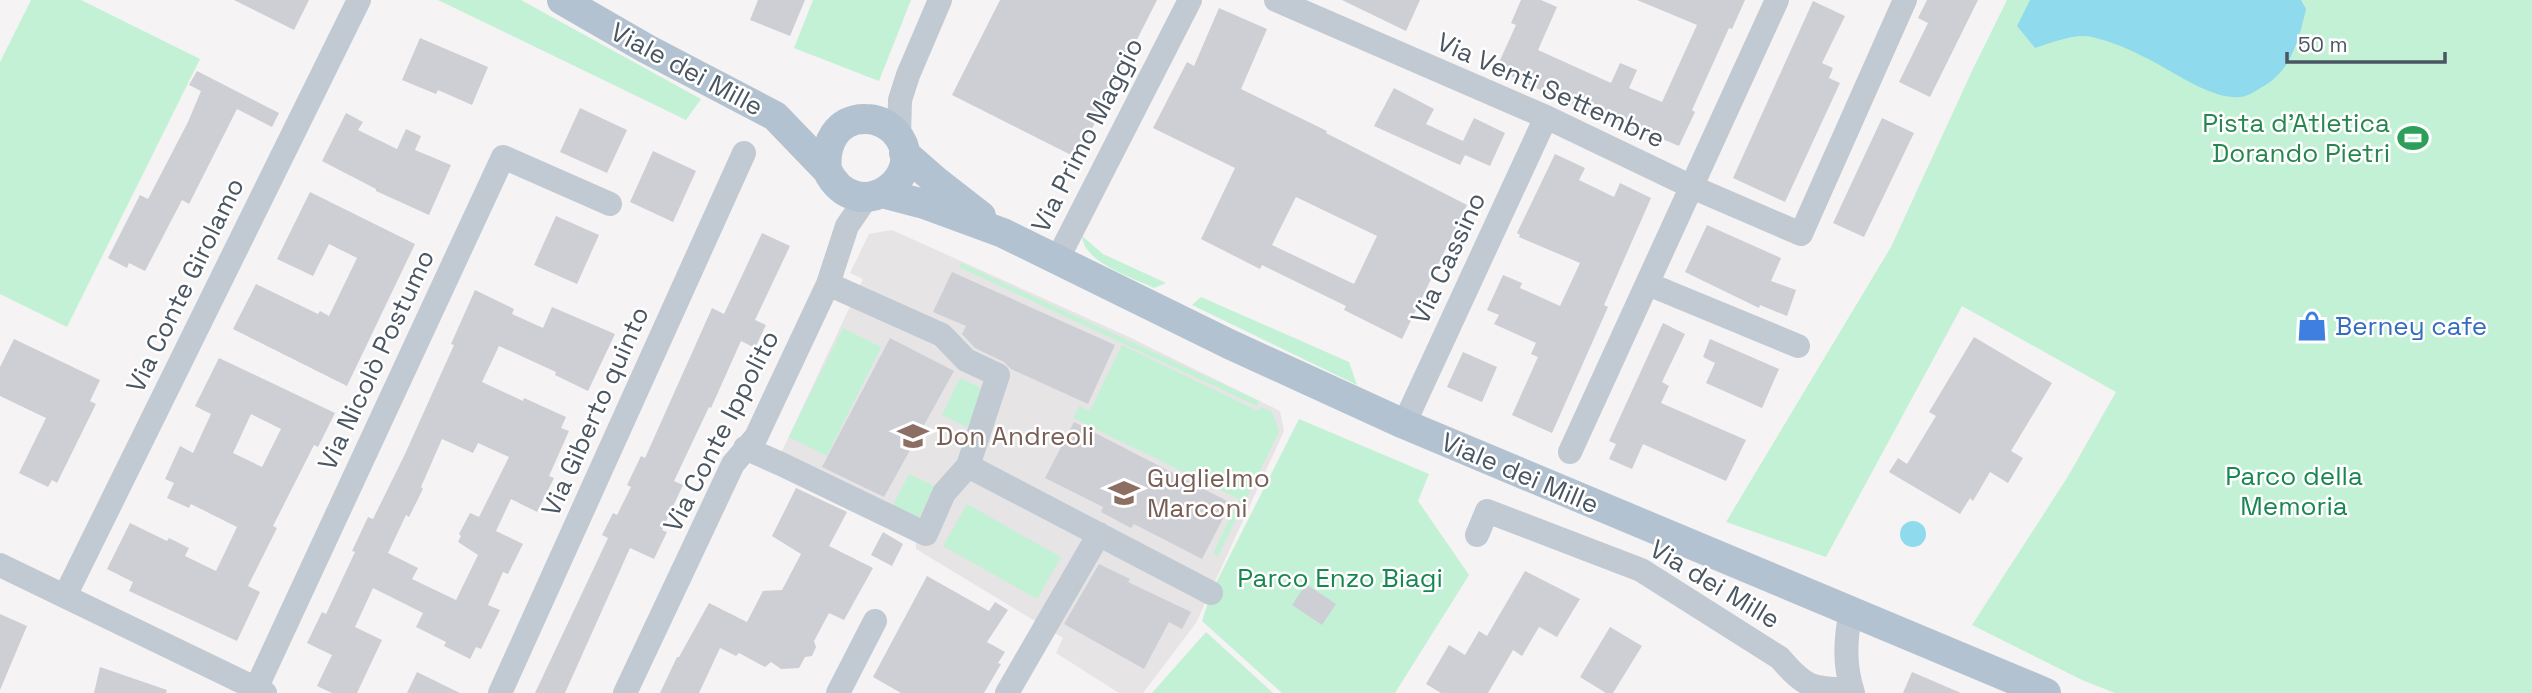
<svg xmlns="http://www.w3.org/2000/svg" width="2532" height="693" font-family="'Space Grotesk',sans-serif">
<rect width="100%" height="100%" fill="#f5f3f3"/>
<!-- education -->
<path fill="#e6e4e5" d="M892,230L1127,336L1280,411L1284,431L1196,623L1143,693H1119L1056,653L1063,638L916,549V540L781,453L863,279L850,273L869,234Z"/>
<!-- green -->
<path fill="#c3f1d5" d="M31,0H81L200,59L67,327L0,294V62Z
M438,0H521L701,99L686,120Z
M813,0H911L879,81L794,48Z
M2007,0H2532V693H2115L2082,680L1972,625L2067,478L2116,392L1962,306L1826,557L1726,522L1891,247L1972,71Z
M1082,236L1103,254L1166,283L1154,288C1132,277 1084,263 1082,236Z
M961,263L1259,401L1257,406L959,267Z
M1201,297L1349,362L1357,385L1192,305Z
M843,328L881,347L827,456L789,437Z
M1122,345L1258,411L1261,407L1272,412L1279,432L1218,556L1213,554L1239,499L1073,418L1079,406L1090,411Z
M960,378L985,390L967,427L942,415Z
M1299,419L1429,474L1418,501L1469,575L1395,693H1282L1202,621L1211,593Z
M909,474L934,486L916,524L890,511Z
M967,504L1061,557L1037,599L943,546Z
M1206,632L1273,693H1152Z"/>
<!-- water -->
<path fill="#90daee" d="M2030,0H2301L2306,9C2299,39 2292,69 2264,86C2257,90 2249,96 2240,97C2210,100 2169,68 2142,56C2127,48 2109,41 2092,37C2075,33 2051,43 2035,48L2017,26Z
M1900 534a13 13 0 1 1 26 0a13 13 0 1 1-26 0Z"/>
<!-- building -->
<path fill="#cdcfd5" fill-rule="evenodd" d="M234,0H309L294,30Z
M758,0H805L790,36L750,20Z
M1000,0H1157L1077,158L952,95Z
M1342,0H1420L1406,31Z
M1521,0H1541L1557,7L1538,50L1611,83L1620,63L1637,70L1629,88L1662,102L1697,25L1637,0H1745L1732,29L1729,28L1692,110L1695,112L1679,146L1660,138L1659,140L1614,121L1613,124L1496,69L1516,25L1511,23Z
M1927,0H1978L1930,97L1899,82L1928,23L1918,18Z
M1813,1L1845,16L1822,63L1833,68L1829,78L1840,83L1785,202L1733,178Z
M1219,8L1267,29L1241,89L1327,131L1326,133L1467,205L1402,339L1344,310L1346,306L1262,265L1260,269L1201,239L1235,168L1153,128L1187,62L1194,66ZM1296,197L1377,236L1354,284L1272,245Z
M420,38L488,67L472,105L438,90L436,94L402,80Z
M197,71L279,113L272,127L237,109L189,204L182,200L145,271L129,263L127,268L108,258L140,195L148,199L188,122L201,91L189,85Z
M1394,88L1434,109L1426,124L1463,141L1474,118L1505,133L1490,166L1465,155L1460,165L1374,126Z
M580,108L627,130L607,173L560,152Z
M346,113L363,122L358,130L397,149L406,129L421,136L415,150L451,165L429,215L376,191V189L322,161Z
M1882,118L1914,133L1864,237L1833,223Z
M653,151L696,171L673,222L630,202Z
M1555,154L1585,168L1579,180L1614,197L1620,183L1651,198L1604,305L1608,307L1552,433L1512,415L1538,357L1531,354L1536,343L1494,324L1499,315L1487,310L1503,275L1522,283L1520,288L1560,306L1580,263L1519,237L1520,235L1517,233Z
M310,192L415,244L347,386L233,329L256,284L318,314L320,311L329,316L357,258L329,244L313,276L277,259Z
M556,216L599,235L577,284L534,265Z
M1707,225L1781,258L1771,281L1796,290L1787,316L1760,305L1759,308L1685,272Z
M762,233L790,246L755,320L766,325L755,348L741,341L711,408L709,407L674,481L683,485L662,530L667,532L654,559L630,548L565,693H535L608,538L602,535L613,513L617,515L631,487L627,485L641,456L645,458L712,308L724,314Z
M952,272L1115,345L1088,404L1011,369L1004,362L975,348L962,334L966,326L933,312Z
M475,290L514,309L512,314L543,328L552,307L615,334L588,391L555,375L556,372L499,346L482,382L523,401L524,398L566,417L561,428L569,431L549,476L554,478L537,512L511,499L496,531L523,544L508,574L503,572L488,605L500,610L481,649L476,647L470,659L444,646L446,642L416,627L423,613L373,588L355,627L382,640L357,693H332L317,686L332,655L307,643L322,612L326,614L355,552L352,551L368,517L373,519L405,454L454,345L451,344ZM442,439L473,453L478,443L509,457L479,517L470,513L459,534L461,536L458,542L478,555L456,600L412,579L418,568L388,553L406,515L409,517L423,489L421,487Z
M1663,323L1685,334L1662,382L1669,386L1661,403L1746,440L1726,481L1643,444L1632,469L1609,459L1616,444L1609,441Z
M1974,337L2052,383L2011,451L2023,458L2008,483L1990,472L1973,501L1970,498L1960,514L1889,472L1898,458L1907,464L1936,416L1929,412Z
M890,338L954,371L884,497L822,467Z
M14,339L100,380L90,401L96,404L57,483L52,480L48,487L19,473L46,418L0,396V367Z
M1710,339L1779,369L1762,408L1706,383L1715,363L1703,357Z
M1463,352L1497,367L1482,402L1447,387Z
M219,358L335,413L318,447L314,445L273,526L277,528L248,586L260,592L237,641L129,591L133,582L107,569L130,523L167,541L169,538L189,548L185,556L216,571L237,527L191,504L189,508L167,498L174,483L165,479L180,446L193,453L211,414L195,406ZM251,414L281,429L262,467L233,453Z
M1074,422L1231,503L1202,559L1134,524L1131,528L1101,512L1103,507L1045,478Z
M796,488L847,512L829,546L873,568L844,620L829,613L814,641L816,647L812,656L805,657L799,668L781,669L771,662L765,667L739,653L736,656L720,648L699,693H660L677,657H679L709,603L747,622L763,591L782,590L801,554L772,536Z
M883,532L903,544L892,566L871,555Z
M1099,564L1130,579L1128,582L1191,612L1182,629L1169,622L1144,669L1064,624Z
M1525,571L1580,599L1557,637L1539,627L1522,656L1513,650L1488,693H1441L1426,684L1449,645L1465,655L1479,631L1487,636Z
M927,576L989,611L995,602L1008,610L987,642L1005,652L998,663L1001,664L984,693H901L873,677Z
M1306,584L1336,604L1322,625L1292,605Z
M0,614L27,626L0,690Z
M1610,627L1642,646L1613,693H1606L1580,677Z
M100,667L167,690L166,693H94Z
M417,672L460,693H407Z
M1912,672L1961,693H1903Z"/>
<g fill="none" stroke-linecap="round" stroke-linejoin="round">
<!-- minor -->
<path stroke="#c1cad2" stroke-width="24" d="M1276,0L1546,117L1692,187L1801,234L1905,0
M899,137L900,100L908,75L940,0
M1057,260L1190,0
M828,284L942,335L966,360L998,375L968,466L1211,593
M1648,284L1798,346
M1404,424L1546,117
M745,448L781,464L926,534L944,493L968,466
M1570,452L1777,0
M1477,535L1487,511L1641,570L1780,658C1805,688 1814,690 1852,689
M0,565L265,693
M65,596L359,0
M1851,611C1845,640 1844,665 1853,693
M254,693L503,157L610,204
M500,693L744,153
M625,693L733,464L756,437L828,284L847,226L867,197
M838,693L875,621
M1007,693L1099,534"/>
<!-- major -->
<path stroke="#b3c2d1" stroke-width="30" d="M562,0L647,49L775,116L827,170C857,231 933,175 895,132C887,124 878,119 866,119C837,118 824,144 827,170
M904,153L936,181L981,216
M882,193L924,204L1003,233L1229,344L1404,424L2046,693"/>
</g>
<!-- icons -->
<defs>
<g id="stadium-bare" transform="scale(2.415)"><path d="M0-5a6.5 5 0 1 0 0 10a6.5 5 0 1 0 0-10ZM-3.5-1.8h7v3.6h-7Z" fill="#2e9e5b" stroke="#fff" stroke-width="2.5" paint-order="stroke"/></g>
<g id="shop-bare" transform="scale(2.415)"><path d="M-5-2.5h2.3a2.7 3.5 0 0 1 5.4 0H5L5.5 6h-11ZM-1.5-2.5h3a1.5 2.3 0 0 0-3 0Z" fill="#3f7fe0" stroke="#fff" stroke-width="2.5" paint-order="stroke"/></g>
<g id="school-bare" transform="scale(2.415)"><path d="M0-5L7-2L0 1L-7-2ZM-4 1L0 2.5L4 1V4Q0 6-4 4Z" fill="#8d6e63" stroke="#fff" stroke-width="2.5" paint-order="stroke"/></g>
</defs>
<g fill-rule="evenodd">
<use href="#stadium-bare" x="2413" y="138"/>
<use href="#shop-bare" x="2312" y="326"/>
<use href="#school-bare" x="913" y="436"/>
<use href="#school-bare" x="1124" y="493"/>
</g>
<g text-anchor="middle" stroke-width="5" stroke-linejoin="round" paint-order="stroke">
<!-- street labels -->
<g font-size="26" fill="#4a5661" stroke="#fff">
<text transform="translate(687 69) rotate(28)" y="9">Viale dei Mille</text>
<text transform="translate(1551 90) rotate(24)" y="9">Via Venti Settembre</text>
<text transform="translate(1087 135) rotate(-63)" y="9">Via Primo Maggio</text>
<text transform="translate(1448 258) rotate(-65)" y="9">Via Cassino</text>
<text transform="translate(185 285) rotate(-64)" y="9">Via Conte Girolamo</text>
<text transform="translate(376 360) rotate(-65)" y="9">Via Nicolò Postumo</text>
<text transform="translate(595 411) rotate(-66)" y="9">Via Giberto quinto</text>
<text transform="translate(721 431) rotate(-63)" y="9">Via Conte Ippolito</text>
<text transform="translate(1520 473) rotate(23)" y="9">Viale dei Mille</text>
<text transform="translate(1715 584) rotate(31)" y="9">Via dei Mille</text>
</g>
<!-- leisure labels -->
<g font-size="26" fill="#27864d" stroke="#fff" text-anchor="end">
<text x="2390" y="132">Pista d'Atletica<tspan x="2390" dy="30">Dorando Pietri</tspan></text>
</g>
<!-- shop labels -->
<g font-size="26" fill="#366cbe" stroke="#fff" text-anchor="start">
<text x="2335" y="335">Berney cafe</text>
</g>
<!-- education labels -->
<g font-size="26" fill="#785e54" stroke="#fff" text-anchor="start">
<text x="936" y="445">Don Andreoli</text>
<text x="1147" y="487">Guglielmo<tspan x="1147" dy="30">Marconi</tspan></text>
</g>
<!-- park labels -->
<g font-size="26" fill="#17864f" stroke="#fff">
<text x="2294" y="485">Parco della<tspan x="2294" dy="30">Memoria</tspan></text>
<text x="1340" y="587">Parco Enzo Biagi</text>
</g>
</g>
<!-- scale -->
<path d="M2287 52v10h158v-10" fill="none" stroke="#4a5661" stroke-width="3.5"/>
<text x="2298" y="52" font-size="21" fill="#4a5661" stroke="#ffffff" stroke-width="5" paint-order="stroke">50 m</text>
</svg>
